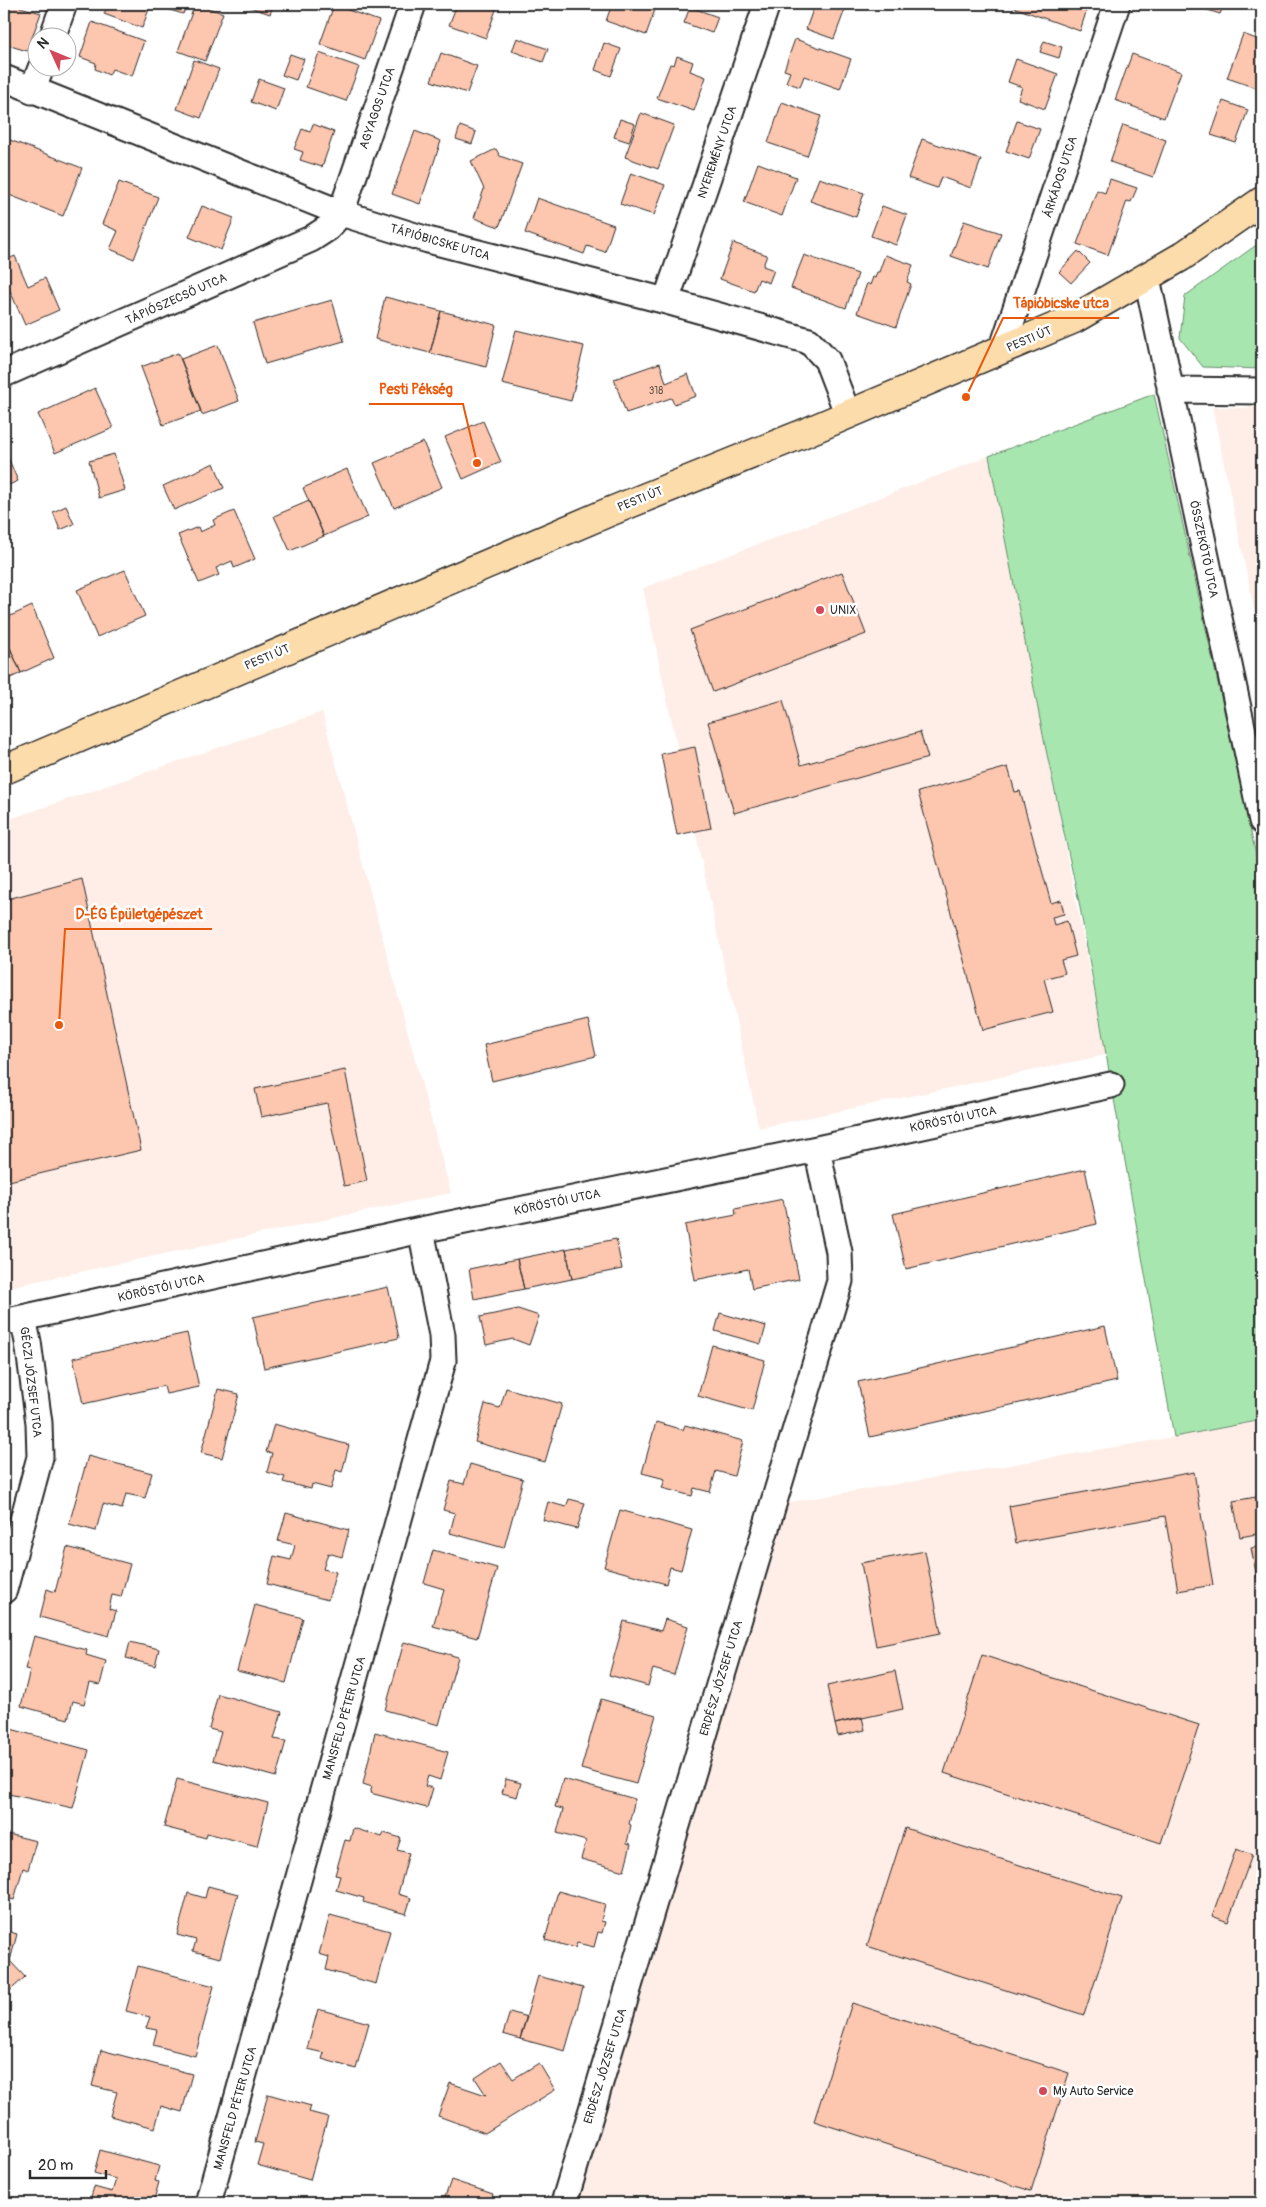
<svg xmlns="http://www.w3.org/2000/svg" width="1266" height="2207" font-family="Pangolin,sans-serif">
<rect width="100%" height="100%" fill="#fff"/>
<filter id="ink" filterUnits="userSpaceOnUse"><feTurbulence type="fractalNoise" baseFrequency=".02" numOctaves="2"/><feDisplacementMap in="SourceGraphic" scale="10" xChannelSelector="R" yChannelSelector="G"/><feConvolveMatrix kernelMatrix="1 2 1 2 8 2 1 2 1" color-interpolation-filters="sRGB"/></filter>
<g filter="url(#ink)">
<!-- built -->
<path fill="#feeee7" d="M1212,407L1262,408V647Z
M989,456L1106,1055L759,1128L643,588Z
M322,712L451,1193L4,1288V821Z
M1262,1420V2203H564L773,1505L1174,1437Z"/>
<!-- green -->
<path fill="#a7e7af" stroke="#69896d" d="M1262,241V369L1203,367L1180,338L1185,296Z
M1154,394L1262,882V1420L1174,1437L1079,902L1045,745L989,456Z"/>
<!-- building -->
<path fill="#fdc6af" stroke="#2b2b2b" d="M10,4L41,13L27,51L4,44V22Z
M108,4H151L142,28L104,14Z
M161,4H187L183,14L160,7Z
M195,4L223,13L205,61L178,51Z
M248,4H274L270,14L247,6Z
M461,4H498L486,38L449,25L456,7L459,8Z
M612,4H657L646,35L606,21Z
M815,4H847L834,39L806,29Z
M1014,4H1072L1087,9L1080,31L1013,7Z
M1189,4H1224L1220,14Z
M334,5L379,21L365,60L320,44Z
M690,7L718,17L712,33L684,23Z
M92,22L144,41L132,76L112,69L109,75L95,69L96,63L80,57Z
M1243,34L1262,41V90L1227,78Z
M517,38L548,49L543,62L512,51Z
M795,39L851,59L840,89L804,76L800,87L786,82L790,72L784,70Z
M1044,41L1062,47L1059,58L1040,52Z
M604,43L621,49L611,76L595,70Z
M319,53L359,67L346,101L306,87Z
M441,53L477,66L467,93L431,81Z
M290,54L304,59L296,80L282,75Z
M1132,54L1181,72L1164,118L1115,100Z
M677,56L693,62L690,71L706,77L694,111L657,98L670,64L674,65Z
M1016,59L1058,74L1045,109L1018,99L1022,87L1008,82Z
M194,60L219,69L201,118L177,109Z
M259,79L284,88L276,111L251,102Z
M1223,101L1248,110L1236,143L1211,135Z
M782,102L821,116L807,156L768,143Z
M641,113L674,125L658,169L625,157Z
M620,119L635,124L629,142L614,137Z
M1017,121L1040,129L1029,159L1006,151Z
M313,124L334,132L322,167L300,160L303,152L294,149L302,129L310,132Z
M1123,125L1166,140L1153,177L1110,162Z
M460,126L476,132L472,144L456,139Z
M415,131L441,141L420,204L392,194Z
M922,139L981,160L971,188L941,177L937,188L908,178Z
M10,140L82,168L63,216L4,193V155Z
M496,149L500,156L522,164L499,227L474,218L484,189L471,161Z
M758,163L796,177L782,216L744,202Z
M631,173L665,185L654,215L620,204Z
M819,178L864,193L856,217L810,201Z
M1110,179L1137,188L1131,202L1127,201L1108,255L1077,244L1097,190L1105,193Z
M119,182L158,197L134,259L110,249L118,231L102,224Z
M537,198L614,225L605,252L587,246L584,254L525,233Z
M202,206L234,218L221,250L189,237Z
M882,206L907,215L896,245L871,236Z
M964,221L1001,233L988,269L951,256Z
M733,243L767,255L763,266L774,270L769,283L759,279L754,291L720,279Z
M1078,251L1090,263L1071,283L1059,272Z
M804,255L858,274L846,308L791,288Z
M885,255L913,265L907,282L911,284L896,327L857,313L867,283L870,285L873,277L875,278L877,272H879Z
M15,256L28,286L45,278L59,310L25,325L4,277V261Z
M385,297L441,311L430,353L375,339Z
M332,300L344,341L265,364L253,323Z
M441,311L496,325L486,367L430,353Z
M516,330L584,346L571,401L502,384Z
M218,345L239,401L202,415L181,359Z
M178,353L201,411L163,425L141,367Z
M660,363L666,383L688,374L696,396L674,404L671,398L626,413L614,379Z
M95,388L113,428L55,453L38,414Z
M483,421L501,462L463,479L445,437Z
M423,442L442,487L394,508L374,463Z
M4,448L18,481L4,487Z
M114,454L125,490L99,498L89,461Z
M214,463L224,488L174,510L163,486Z
M347,469L368,517L324,536L303,488Z
M309,501L324,536L290,551L274,516Z
M66,506L74,524L60,530L53,512Z
M234,511L255,559L234,568L232,561L216,568L219,575L199,583L178,535L198,527L200,532L215,525L213,520Z
M125,570L145,616L97,637L77,590Z
M842,572L866,634L713,692L690,630Z
M32,606L54,658L21,673L4,634V619Z
M4,634L21,673L4,681Z
M783,700L801,765L920,732L928,758L734,813L708,722Z
M695,747L711,828L677,835L661,754Z
M1008,767L1015,792L1020,791L1051,903L1061,900L1064,914L1052,917L1054,925L1067,921L1076,956L1061,960L1065,973L1044,979L1053,1012L983,1030L918,792Z
M82,879L141,1150L9,1181L4,1157V900Z
M588,1020L596,1056L492,1081L484,1045Z
M345,1070L367,1181L344,1186L327,1103L261,1117L255,1089Z
M1085,1169L1097,1224L906,1269L893,1214Z
M783,1199L799,1279L752,1289L748,1269L695,1280L685,1225L736,1215L735,1209Z
M616,1239L622,1269L572,1279L566,1249Z
M566,1249L572,1279L524,1289L517,1259Z
M517,1259L524,1289L474,1299L469,1269Z
M388,1287L399,1338L264,1368L253,1317Z
M518,1309L539,1316L529,1345L513,1339L486,1345L480,1317Z
M720,1313L766,1326L761,1344L715,1331Z
M1105,1326L1117,1381L870,1437L858,1382Z
M187,1333L199,1387L166,1394L164,1386L83,1404L73,1358Z
M712,1345L765,1360L752,1411L698,1396Z
M506,1388L562,1404L545,1462L475,1442L485,1404L500,1408Z
M218,1389L239,1394L222,1458L201,1453Z
M656,1422L683,1430L685,1425L743,1441L734,1476L716,1471L710,1492L694,1488L692,1496L662,1488L665,1479L642,1473Z
M274,1424L349,1445L342,1472L336,1470L331,1489L312,1484L311,1489L283,1482L285,1477L267,1472L272,1453L266,1452Z
M88,1456L152,1473L145,1498L126,1494L122,1509L103,1504L96,1531L69,1524Z
M470,1464L523,1479L504,1548L450,1533L455,1513L443,1510L451,1481L464,1484Z
M1194,1472L1213,1585L1178,1591L1165,1516L1016,1543L1009,1506Z
M1262,1496V1533L1240,1537L1233,1501Z
M569,1499L585,1503L577,1529L543,1520L548,1502L566,1507Z
M620,1510L692,1530L681,1570L670,1567L666,1584L604,1567Z
M286,1513L349,1530L342,1557L328,1553L323,1569L336,1572L328,1600L267,1584L274,1556L291,1560L295,1545L278,1541Z
M1262,1546V1602L1251,1548Z
M67,1547L130,1564L121,1597L112,1595L109,1609L116,1611L109,1636L40,1617L47,1589L55,1592Z
M433,1550L497,1568L477,1638L433,1626L444,1589L424,1583Z
M925,1551L941,1633L876,1646L861,1563Z
M255,1605L303,1618L286,1683L237,1671Z
M665,1619L688,1626L674,1675L653,1669L648,1686L609,1675L624,1621L661,1631Z
M34,1636L87,1650L86,1655L106,1661L100,1685L90,1683L84,1704L73,1701L68,1719L21,1706L30,1670L25,1669Z
M130,1642L159,1649L155,1666L126,1658Z
M404,1642L458,1657L439,1725L385,1710Z
M982,1655L1199,1725L1161,1843L944,1773Z
M895,1671L903,1709L835,1724L827,1686Z
M218,1694L282,1712L274,1739L286,1741L276,1777L213,1760L221,1732L209,1729Z
M601,1699L656,1715L636,1784L581,1769Z
M862,1717L865,1730L838,1736L835,1724Z
M7,1728L89,1750L73,1808L4,1793V1738Z
M375,1732L448,1752L440,1780L428,1776L425,1786L433,1788L427,1808L370,1793L372,1787L363,1784Z
M177,1779L268,1803L257,1846L207,1833L206,1838L164,1827Z
M506,1779L521,1783L517,1797L502,1793Z
M563,1779L635,1799L629,1824L631,1825L627,1843L631,1844L624,1871L581,1859L586,1841L557,1833L563,1809L555,1807Z
M353,1828L382,1837L384,1833L401,1838L397,1850L409,1853L398,1894L411,1898L406,1914L363,1902L364,1898L336,1890L340,1876L335,1875L345,1840L350,1841Z
M905,1828L1122,1898L1084,2015L867,1946Z
M4,1833L36,1841L28,1870L23,1868L14,1900L4,1897Z
M1236,1849L1252,1855L1228,1922L1212,1916Z
M208,1886L238,1894L220,1958L193,1951L196,1940L177,1935L188,1893L205,1898Z
M558,1891L605,1904L601,1921L605,1922L602,1933L598,1932L594,1947L577,1943L575,1948L545,1940Z
M330,1915L390,1931L376,1984L326,1970L329,1957L319,1954Z
M4,1930L17,1934L10,1961L25,1977L4,1996Z
M138,1966L214,1986L195,2056L153,2045L157,2030L146,2028L150,2017L126,2011Z
M538,1976L583,1988L565,2051L520,2039Z
M852,2003L1069,2073L1031,2191L814,2121Z
M318,2009L369,2023L356,2069L322,2059L324,2053L307,2049Z
M510,2012L527,2017L520,2039L503,2034Z
M101,2050L192,2074L182,2112L161,2106L155,2128L110,2116L117,2092L92,2086Z
M501,2061L513,2079L539,2063L555,2090L485,2133L438,2116L450,2083L486,2095L475,2078Z
M268,2094L311,2106L309,2112L328,2117L310,2180L257,2165L263,2144L255,2142Z
M100,2150L159,2166L155,2181L159,2182L153,2203H89L94,2187L112,2192L116,2179L94,2173Z
M451,2180L493,2194L490,2203H443Z"/>
<g fill="none" stroke-linecap="round" stroke-linejoin="round">
<!-- street casing -->
<g stroke="#2b2b2b" stroke-width="29">
<path id="street" d="M52,38L64,4
M4,78L341,213L428,240L666,301L809,341L827,360L848,415
M32,91L41,68
M1147,278L1262,821
M666,301L767,4
M1002,350L1117,4
M4,374L311,239L328,228L341,213L413,4
M1170,390L1262,391
M4,1322L421,1230L817,1149L1111,1085
M4,1590L40,1457L39,1423L28,1342L23,1318
M208,2203L443,1361L442,1335L421,1230
M564,2203L840,1281L839,1252L817,1149"/>
</g>
<!-- primary casing -->
<g stroke="#2b2b2b" stroke-width="31">
<path id="primary" d="M4,770L609,512L802,434L1074,319L1181,257L1262,201"/>
</g>
<!-- street -->
<use href="#street" stroke="#fff" stroke-width="25"/>
<!-- primary -->
<use href="#primary" stroke="#fddcac" stroke-width="28"/>
</g>
</g>
<!-- markers -->
<g fill="#d1495b" stroke="#fff" stroke-width="2">
<circle cx="820" cy="610" r="5"/>
<circle cx="1043" cy="2091" r="5"/>
</g>
<g text-anchor="middle" stroke-width="5" stroke-linejoin="round" paint-order="stroke">
<!-- number labels -->
<g font-size="10" fill="#60524c">
<text x="656" y="394">318</text>
</g>
<!-- street labels -->
<g font-size="12" fill="#2b2b2b" stroke="#fff">
<text transform="translate(377 108) rotate(-71)" y="4">AGYAGOS UTCA</text>
<text transform="translate(717 152) rotate(-71)" y="4">NYEREMÉNY UTCA</text>
<text transform="translate(1060 177) rotate(-72)" y="4">ÁRKÁDOS UTCA</text>
<text transform="translate(440 242) rotate(16)" y="4">TÁPIÓBICSKE UTCA</text>
<text transform="translate(176 299) rotate(-24)" y="4">TÁPIÓSZECSŐ UTCA</text>
<text transform="translate(1029 339) rotate(-23)" y="4">PESTI ÚT</text>
<text transform="translate(640 499) rotate(-22)" y="4">PESTI ÚT</text>
<text transform="translate(1204 549) rotate(78)" y="4">ÖSSZEKÖTŐ UTCA</text>
<text transform="translate(267 657) rotate(-23)" y="4">PESTI ÚT</text>
<text transform="translate(953 1119) rotate(-12)" y="4">KÖRÖSTÓI UTCA</text>
<text transform="translate(557 1202) rotate(-12)" y="4">KÖRÖSTÓI UTCA</text>
<text transform="translate(161 1288) rotate(-13)" y="4">KÖRÖSTÓI UTCA</text>
<text transform="translate(31 1382) rotate(83)" y="4">GÉCZI JÓZSEF UTCA</text>
<text transform="translate(721 1678) rotate(-73)" y="4">ERDÉSZ JÓZSEF UTCA</text>
<text transform="translate(344 1718) rotate(-74)" y="4">MANSFELD PÉTER UTCA</text>
<text transform="translate(605 2066) rotate(-73)" y="4">ERDÉSZ JÓZSEF UTCA</text>
<text transform="translate(235 2108) rotate(-74)" y="4">MANSFELD PÉTER UTCA</text>
</g>
<!-- poi labels -->
<g font-size="12" fill="#2b2b2b" stroke="#fff" text-anchor="start">
<text x="830" y="614">UNIX</text>
<text x="1053" y="2095">My Auto Service</text>
</g>
</g>
<!-- callouts -->
<path fill="none" stroke="#e8590c" stroke-width="2" d="M966 397L1003 318H1119M477 463L463 404H369M59 1025L65 929H212"/>
<g fill="#e8590c" stroke="#fff" stroke-width="2">
<circle cx="966" cy="397" r="5"/>
<circle cx="477" cy="463" r="5"/>
<circle cx="59" cy="1025" r="5"/>
</g>
<g font-size="14" text-anchor="middle" font-weight="bold" fill="#e8590c" stroke="#fff" stroke-width="5" stroke-linejoin="round" paint-order="stroke">
<text x="1061" y="308">Tápióbicske utca</text>
<text x="416" y="394">Pesti Pékség</text>
<text x="139" y="919">D-ÉG Épületgépészet</text>
</g>
<!-- margin -->
<rect width="1266" height="2207" fill="none" stroke="#fff" stroke-width="20"/>
<rect x="10" y="10" width="1246" height="2187" fill="none" stroke="#2b2b2b" stroke-width="2" filter="url(#ink)"/>
<!-- north arrow -->
<g transform="translate(52 52) rotate(314)"><circle r="24" fill="#ffffff" stroke="#aaaaaa"/>
<path d="M0-4L9 19L0 12L-9 19Z" fill="#d1495b"/>
<text y="-8" font-size="14" font-weight="bold" text-anchor="middle" fill="#2b2b2b">N</text>
</g>
<!-- scale -->
<path d="M30 2170v8h76v-8" fill="none" stroke="#2b2b2b" stroke-width="2.5"/>
<text x="38" y="2170" font-size="15" fill="#2b2b2b" stroke="#ffffff" stroke-width="4" paint-order="stroke">20 m</text>
</svg>
